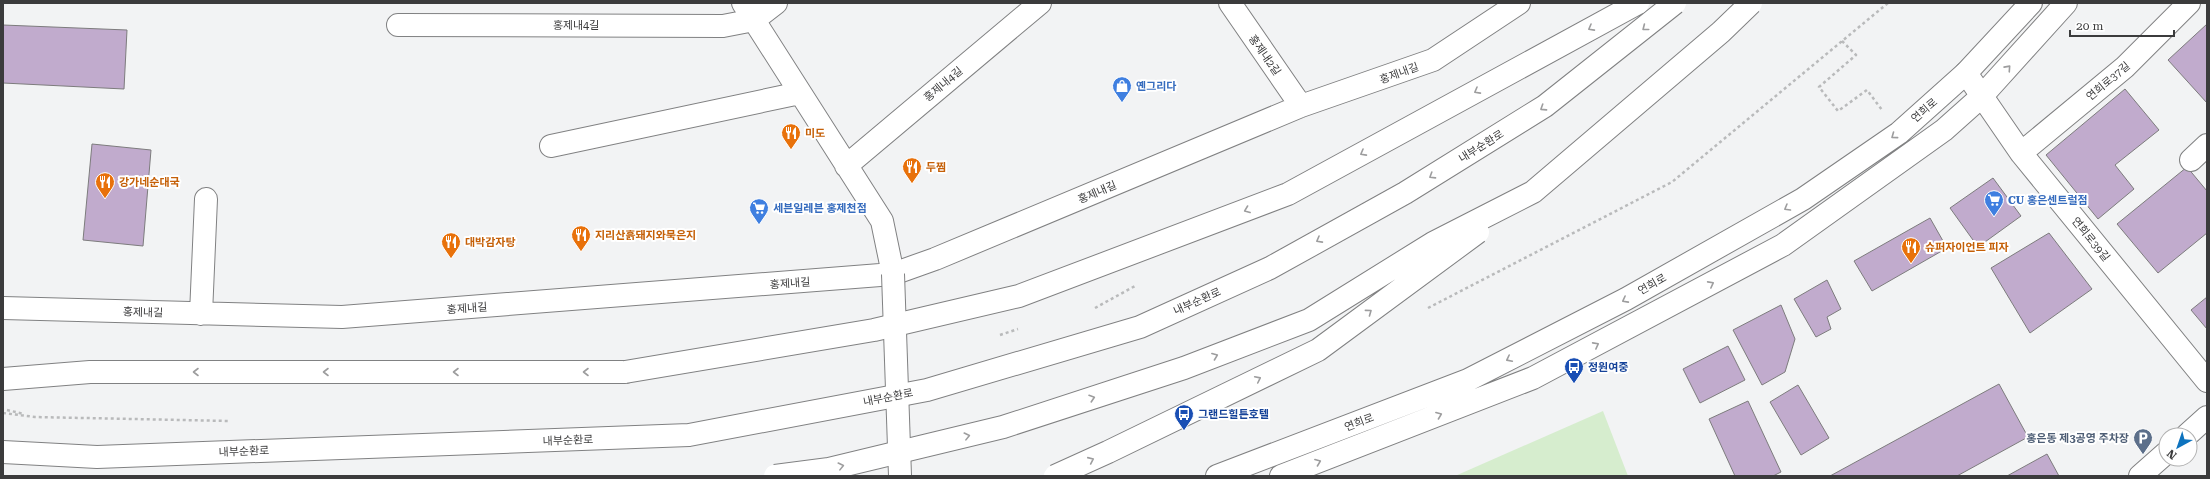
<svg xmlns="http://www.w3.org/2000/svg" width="2210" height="479" font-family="'Roboto Serif','Noto Sans KR',serif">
<rect width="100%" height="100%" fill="#f2f3f4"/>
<!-- green -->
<path fill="#d6edce" d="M1603,411L1628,476H1455Z"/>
<!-- pier -->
<path fill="#f2f3f4" d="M1648,3H1769L1649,123L1475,230L1308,338L1259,360L1256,356L1171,394L912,457L733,476H3V438L544,452L906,379L1168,295L1410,170L1563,74Z"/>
<!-- building -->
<path fill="#c1abcd" stroke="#7d7c7d" d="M2207,24V103L2168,60Z
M3,25L127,30L124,89L3,83Z
M2125,89L2159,130L2115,165L2134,189L2098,219L2046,155Z
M92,144L151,150L143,246L83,240Z
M2187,167L2207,191V233L2158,273L2117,224Z
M1993,178L2021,216L1978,247L1950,208Z
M1930,218L1947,248L1872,291L1854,261Z
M2049,233L2092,289L2030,333L1991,268Z
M1827,280L1841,309L1827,317L1831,329L1816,337L1794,299Z
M2207,297V329L2191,310Z
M1781,305L1795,339L1785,372L1762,385L1733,330Z
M1728,346L1745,380L1700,403L1683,369Z
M1999,384L2028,437L1957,476H1830Z
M1798,385L1829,438L1801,455L1770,402Z
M1748,401L1781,472L1773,476H1735L1709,419Z
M2047,454L2059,476H2007Z"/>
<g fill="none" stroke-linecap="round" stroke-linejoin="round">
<!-- minor casing -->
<g stroke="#808182" stroke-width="24">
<path id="minor" d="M743,3L882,221L893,274
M1230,3L1301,106
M398,25L723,26L754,20L776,3
M1966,73L2021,153L2207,381
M551,146L800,93
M2021,153L2125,67L2189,3
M2191,160L2207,145
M846,166L1040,3
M3,308L342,317L893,274L935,259L1301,106L1433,60L1519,3
M201,314L206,199
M2187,435L2207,417
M2140,476L2166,453"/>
</g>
<!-- major casing -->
<g stroke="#808182" stroke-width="24">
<path id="major" d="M1217,476L1468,380L1626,299L1803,199L1899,133L1966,73L2031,3
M1281,476L1533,378L1783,245L1944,130L1981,97L2066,3"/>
</g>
<!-- highway casing -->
<g stroke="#808182" stroke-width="24">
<path id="highway" d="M3,379L90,372H625"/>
</g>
<!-- path -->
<path stroke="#b9babb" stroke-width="2.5" stroke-dasharray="3 3" stroke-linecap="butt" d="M1842,41L1856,55L1819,87L1838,111L1867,90L1882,110
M1095,308L1135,286
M1428,308L1672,182L1888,3
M1000,335L1018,329
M7,410L24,414
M3,413L35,417L230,421"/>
<!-- minor -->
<use href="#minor" stroke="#fff" stroke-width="22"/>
<!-- major -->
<use href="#major" stroke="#fff" stroke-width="22"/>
<!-- highway -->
<use href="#highway" stroke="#fff" stroke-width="22"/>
<!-- minor-bridge casing -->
<g stroke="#808182" stroke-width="24" stroke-linecap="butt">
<path id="minor-bridge" d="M893,274L900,476"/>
</g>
<!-- highway-bridge casing -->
<g stroke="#808182" stroke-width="24" stroke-linecap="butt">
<path id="highway-bridge" d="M625,372L874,330L1019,296L1288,194L1638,3
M3,452L97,457L689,435L927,390L1140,327L1270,268L1405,193L1545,106L1675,3
M775,476L829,469L1003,427L1184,368L1309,320L1433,243L1533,192L1721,32L1751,3
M1055,476L1108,452L1318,350L1478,232"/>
</g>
<!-- minor-bridge -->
<use href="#minor-bridge" stroke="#fff" stroke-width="22"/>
<!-- highway-bridge -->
<use href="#highway-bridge" stroke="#fff" stroke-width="22"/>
</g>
<!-- one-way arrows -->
<defs><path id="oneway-chevron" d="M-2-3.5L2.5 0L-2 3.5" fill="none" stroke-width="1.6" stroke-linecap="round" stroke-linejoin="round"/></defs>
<g stroke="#9d9d9e">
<use href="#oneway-chevron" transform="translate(1591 28) rotate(151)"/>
<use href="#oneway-chevron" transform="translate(1645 28) rotate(142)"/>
<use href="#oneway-chevron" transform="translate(2008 68) rotate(-48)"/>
<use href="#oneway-chevron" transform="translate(1477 91) rotate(151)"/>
<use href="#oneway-chevron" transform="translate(1543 108) rotate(147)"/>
<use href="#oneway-chevron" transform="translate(1894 136) rotate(144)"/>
<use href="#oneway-chevron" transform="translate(1363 153) rotate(151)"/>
<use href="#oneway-chevron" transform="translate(1432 176) rotate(148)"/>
<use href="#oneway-chevron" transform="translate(1787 208) rotate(150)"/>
<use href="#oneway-chevron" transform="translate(1247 210) rotate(159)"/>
<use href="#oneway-chevron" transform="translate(1319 240) rotate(151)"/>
<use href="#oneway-chevron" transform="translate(1711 284) rotate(-28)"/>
<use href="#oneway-chevron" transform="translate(1625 300) rotate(152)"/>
<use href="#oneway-chevron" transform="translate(1369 312) rotate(-36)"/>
<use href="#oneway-chevron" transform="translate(1596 345) rotate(-28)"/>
<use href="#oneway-chevron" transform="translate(1215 356) rotate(-21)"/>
<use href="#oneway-chevron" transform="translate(1509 359) rotate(153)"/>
<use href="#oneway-chevron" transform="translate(196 372) rotate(-180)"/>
<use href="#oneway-chevron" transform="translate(326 372) rotate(-180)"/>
<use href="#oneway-chevron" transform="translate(456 372) rotate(-180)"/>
<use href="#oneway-chevron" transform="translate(586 372) rotate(-180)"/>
<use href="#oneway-chevron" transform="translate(1258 379) rotate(-26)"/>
<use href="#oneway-chevron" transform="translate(1092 398) rotate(-18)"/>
<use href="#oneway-chevron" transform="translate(1439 415) rotate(-21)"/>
<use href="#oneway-chevron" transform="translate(967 436) rotate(-14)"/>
<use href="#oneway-chevron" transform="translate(1091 460) rotate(-24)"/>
<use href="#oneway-chevron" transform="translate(1318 462) rotate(-21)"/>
<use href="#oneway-chevron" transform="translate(841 466) rotate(-14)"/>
</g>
<!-- icons -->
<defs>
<g id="shop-pin" transform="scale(1)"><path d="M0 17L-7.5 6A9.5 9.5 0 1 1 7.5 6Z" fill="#3f7fe0" stroke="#fff"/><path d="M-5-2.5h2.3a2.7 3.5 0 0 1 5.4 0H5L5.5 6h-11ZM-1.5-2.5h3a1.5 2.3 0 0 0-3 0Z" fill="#fff"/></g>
<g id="restaurant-pin" transform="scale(1)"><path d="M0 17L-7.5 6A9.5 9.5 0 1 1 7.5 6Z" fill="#e8710a" stroke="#fff"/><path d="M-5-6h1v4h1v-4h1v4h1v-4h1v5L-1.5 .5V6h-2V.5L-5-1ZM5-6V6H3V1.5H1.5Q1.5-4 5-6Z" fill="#fff"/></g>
<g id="supermarket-pin" transform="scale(1)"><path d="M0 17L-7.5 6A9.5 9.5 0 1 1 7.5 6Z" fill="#3f7fe0" stroke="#fff"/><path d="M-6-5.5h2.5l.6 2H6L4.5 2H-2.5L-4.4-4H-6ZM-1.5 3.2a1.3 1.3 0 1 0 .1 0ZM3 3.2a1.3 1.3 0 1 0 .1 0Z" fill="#fff"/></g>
<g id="bus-pin" transform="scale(1)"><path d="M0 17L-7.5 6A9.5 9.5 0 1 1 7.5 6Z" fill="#1a4fb4" stroke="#fff"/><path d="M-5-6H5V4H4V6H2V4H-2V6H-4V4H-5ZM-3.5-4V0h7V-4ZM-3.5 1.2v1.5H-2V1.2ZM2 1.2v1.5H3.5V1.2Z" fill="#fff"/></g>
<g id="parking-pin" transform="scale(1)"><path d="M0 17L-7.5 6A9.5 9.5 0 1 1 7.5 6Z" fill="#5c6f8a" stroke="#fff"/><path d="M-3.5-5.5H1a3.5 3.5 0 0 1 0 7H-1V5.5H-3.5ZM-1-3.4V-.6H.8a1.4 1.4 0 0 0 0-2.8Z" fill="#fff"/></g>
</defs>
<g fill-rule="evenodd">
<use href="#shop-pin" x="1122" y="86"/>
<use href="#restaurant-pin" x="791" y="133"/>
<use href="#restaurant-pin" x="912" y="167"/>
<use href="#restaurant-pin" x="105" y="182"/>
<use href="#supermarket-pin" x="1994" y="200"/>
<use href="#supermarket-pin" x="759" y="208"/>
<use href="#restaurant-pin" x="581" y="235"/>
<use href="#restaurant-pin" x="451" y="242"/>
<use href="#restaurant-pin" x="1911" y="247"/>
<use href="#bus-pin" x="1574" y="367"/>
<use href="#bus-pin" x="1184" y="414"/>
<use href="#parking-pin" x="2143" y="438"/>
</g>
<g text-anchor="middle" stroke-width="4" stroke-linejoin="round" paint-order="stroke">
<!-- street labels -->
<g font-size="11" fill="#3b3b3c" stroke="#fff">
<text x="576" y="29">홍제내4길</text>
<text transform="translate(1265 55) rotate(55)" y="4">홍제내2길</text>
<text transform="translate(1399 73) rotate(-20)" y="4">홍제내길</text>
<text transform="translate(2108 81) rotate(-40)" y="4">연희로37길</text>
<text transform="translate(943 84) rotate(-40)" y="4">홍제내4길</text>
<text transform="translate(1924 110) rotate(-41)" y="4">연희로</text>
<text transform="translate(1481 146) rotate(-32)" y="4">내부순환로</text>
<text transform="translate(1097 192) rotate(-23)" y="4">홍제내길</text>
<text transform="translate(2091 239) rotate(51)" y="4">연희로39길</text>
<text transform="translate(790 283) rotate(-4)" y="4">홍제내길</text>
<text transform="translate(1652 284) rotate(-30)" y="4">연희로</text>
<text transform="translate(1197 301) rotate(-24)" y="4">내부순환로</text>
<text transform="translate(467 308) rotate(-4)" y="4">홍제내길</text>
<text transform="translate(143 312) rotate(2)" y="4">홍제내길</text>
<text transform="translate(888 397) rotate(-11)" y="4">내부순환로</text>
<text transform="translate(1359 422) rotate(-21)" y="4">연희로</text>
<text transform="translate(568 440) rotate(-2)" y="4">내부순환로</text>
<text transform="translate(244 451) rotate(-2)" y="4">내부순환로</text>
</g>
<!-- shop labels -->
<g font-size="11" font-weight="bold" fill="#366cbe" stroke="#fff" text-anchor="start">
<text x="1136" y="90">옌그리다</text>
<text x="2008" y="204">CU 홍은센트럴점</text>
<text x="773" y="212">세븐일레븐 홍제천점</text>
</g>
<!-- food labels -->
<g font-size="11" font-weight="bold" fill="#c56008" stroke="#fff" text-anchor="start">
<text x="805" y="137">미도</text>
<text x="926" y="171">두찜</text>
<text x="119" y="186">강가네순대국</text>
<text x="595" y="239">지리산흙돼지와묵은지</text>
<text x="465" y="246">대박감자탕</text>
<text x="1925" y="251">슈퍼자이언트 피자</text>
</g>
<!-- transit labels -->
<g font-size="11" font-weight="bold" fill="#164399" stroke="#fff" text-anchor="start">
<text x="1588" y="371">정원여중</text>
<text x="1198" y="418">그랜드힐튼호텔</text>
</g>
<!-- service labels -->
<g font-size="11" font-weight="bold" fill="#4e5e75" stroke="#fff" text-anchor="end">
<text x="2129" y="442">홍은동 제3공영 주차장</text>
</g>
</g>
<!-- border -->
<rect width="2210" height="479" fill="none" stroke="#3b3b3c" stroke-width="8"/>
<!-- north arrow -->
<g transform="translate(2178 447) rotate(220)"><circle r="19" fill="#ffffff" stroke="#b1b1b1"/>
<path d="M0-3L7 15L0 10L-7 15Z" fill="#0e73be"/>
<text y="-6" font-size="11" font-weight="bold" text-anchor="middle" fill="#3b3b3c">N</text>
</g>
<!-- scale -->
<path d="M2070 30v6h104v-6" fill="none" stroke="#3b3b3c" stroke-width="2"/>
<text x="2076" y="30" font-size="12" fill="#3b3b3c" stroke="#ffffff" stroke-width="3" paint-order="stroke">20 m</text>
</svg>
